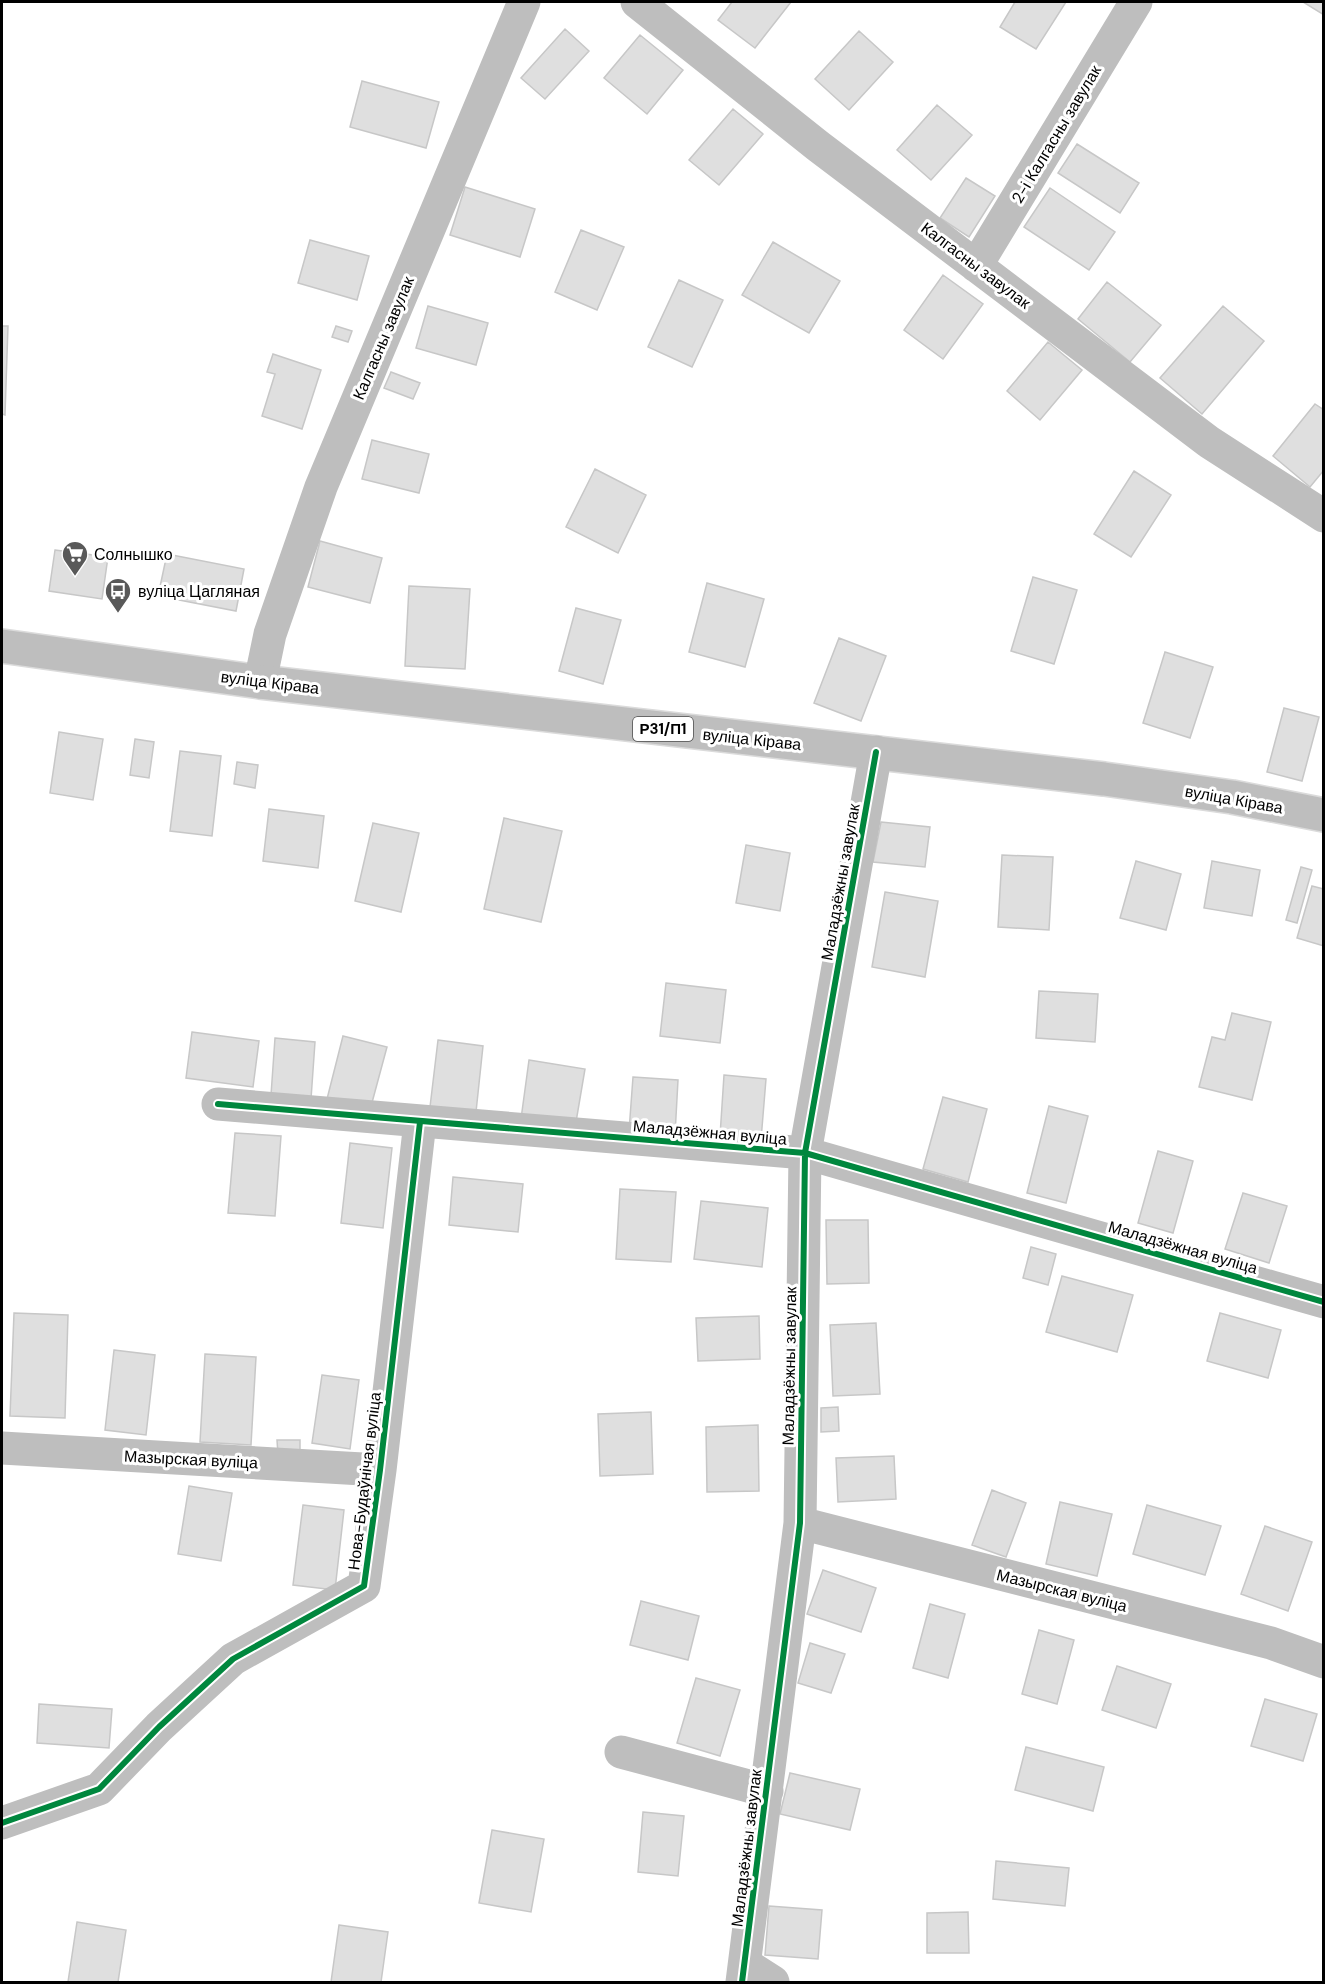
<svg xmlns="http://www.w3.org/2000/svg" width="1325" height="1984" font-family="'DM Sans',sans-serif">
<rect width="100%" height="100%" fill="#fff"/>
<!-- building -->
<path fill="#dfdfdf" stroke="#c7c7c7" stroke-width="1.5" d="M732,2H791L755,48L718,20Z
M1015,2H1066L1036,49L1000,27Z
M1303,2H1324V15Z
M565,29L589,51L545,99L521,78Z
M859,31L893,62L849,110L815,79Z
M640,35L683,70L647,114L604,78Z
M362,81L439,102L426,148L350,127Z
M937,105L972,135L931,180L897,150Z
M733,109L763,134L719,185L689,160Z
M1077,144L1139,183L1120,213L1058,173Z
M966,178L995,196L969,237L940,218Z
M465,187L535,209L520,257L450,235Z
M1050,188L1115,232L1089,270L1024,227Z
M581,230L624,247L597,310L555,292Z
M310,240L369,256L357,300L298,283Z
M773,242L840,281L809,333L742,295Z
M943,275L983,304L943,359L904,330Z
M679,280L723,300L692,367L648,347Z
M1107,282L1161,325L1130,362L1078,319Z
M428,306L488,323L476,365L416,348Z
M1223,306L1264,341L1202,414L1160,378Z
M2,326H8L5,415L2,414Z
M336,326L352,331L348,342L332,337Z
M1048,342L1082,370L1040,420L1007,391Z
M273,354L321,370L302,429L262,416L275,374L267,372Z
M391,372L420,383L413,399L384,388Z
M1315,404L1324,410V470L1310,487L1273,456Z
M372,440L429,454L419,493L362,479Z
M595,469L646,495L618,553L566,527Z
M1134,471L1171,495L1131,557L1094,534Z
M320,541L382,558L370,603L308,587Z
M55,550L108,557L102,599L49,591Z
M167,554L244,569L236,611L158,596Z
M1033,577L1077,590L1054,664L1011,651Z
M707,583L764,599L745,667L689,652Z
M409,586L470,589L465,669L405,666Z
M576,608L621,620L603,684L559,671Z
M839,638L886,656L861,721L814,703Z
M1165,652L1213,667L1190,738L1143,723Z
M1284,708L1319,717L1302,781L1267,772Z
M59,732L103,739L93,800L50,793Z
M135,739L154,742L149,778L130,775Z
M180,751L221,756L212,836L170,831Z
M237,762L258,765L255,788L234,784Z
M269,809L324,816L318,868L263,861Z
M504,818L562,831L541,922L484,909Z
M881,822L930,827L925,867L873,862Z
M373,823L419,833L401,912L355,901Z
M746,845L790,853L780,911L736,903Z
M1002,855L1053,857L1049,930L998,927Z
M1136,861L1181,874L1166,930L1120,918Z
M1212,861L1260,870L1252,916L1204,908Z
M1301,867L1312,870L1297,923L1286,920Z
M1312,886L1324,889V946L1297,938Z
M885,892L938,901L925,977L872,967Z
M666,983L726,990L720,1043L660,1036Z
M1039,991L1098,994L1095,1042L1036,1038Z
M1232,1013L1271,1022L1252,1100L1199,1087L1212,1037L1225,1040Z
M192,1032L259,1041L253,1087L186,1078Z
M343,1036L387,1047L370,1110L327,1099Z
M275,1038L315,1042L311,1099L271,1095Z
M438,1040L483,1046L476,1112L430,1107Z
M529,1060L585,1069L575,1128L521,1119Z
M724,1075L766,1079L761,1140L720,1136Z
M633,1077L678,1080L675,1135L629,1131Z
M943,1097L987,1109L968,1182L923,1169Z
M1049,1106L1088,1116L1066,1203L1027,1193Z
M235,1133L281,1136L275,1216L228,1213Z
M350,1143L392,1148L383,1228L341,1223Z
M1158,1151L1193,1161L1173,1233L1138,1223Z
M453,1177L523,1184L518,1232L449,1225Z
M620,1189L676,1192L671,1262L616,1259Z
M1243,1193L1287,1206L1269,1263L1225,1249Z
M701,1201L768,1208L762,1267L694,1259Z
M826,1220H868L869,1283L827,1284Z
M1031,1247L1056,1254L1048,1285L1023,1278Z
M1062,1276L1133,1295L1117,1352L1046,1332Z
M14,1313L68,1315L65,1418L10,1416Z
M1220,1313L1281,1330L1268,1378L1207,1361Z
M759,1316L760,1359L698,1361L696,1318Z
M876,1323L880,1394L833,1396L830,1325Z
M114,1350L155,1355L146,1435L105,1430Z
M205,1354L256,1357L251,1445L200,1442Z
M322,1375L359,1380L350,1449L312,1443Z
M838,1407L839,1431L821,1432V1408Z
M651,1412L653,1474L600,1476L598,1414Z
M758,1425L759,1491L707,1492L706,1427Z
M277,1440H300V1457L278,1455Z
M894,1456L896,1499L838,1502L836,1458Z
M189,1486L232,1493L221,1561L178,1554Z
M992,1490L1026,1503L1006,1557L972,1545Z
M1060,1502L1112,1514L1097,1576L1046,1564Z
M303,1505L344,1510L335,1590L293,1585Z
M1147,1505L1221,1526L1205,1575L1133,1554Z
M1265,1526L1312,1542L1288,1611L1241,1594Z
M823,1570L876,1588L861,1632L807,1614Z
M641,1601L699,1616L688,1660L630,1645Z
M930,1604L965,1614L948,1678L913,1668Z
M1039,1630L1074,1640L1057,1704L1022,1694Z
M810,1643L845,1654L831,1693L798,1683Z
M1117,1666L1171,1684L1156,1728L1102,1710Z
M696,1678L740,1690L720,1756L677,1743Z
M1265,1699L1317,1714L1303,1761L1251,1746Z
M39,1704L112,1709L109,1748L37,1743Z
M1026,1747L1104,1767L1093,1811L1015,1790Z
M790,1773L860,1789L850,1830L780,1814Z
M643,1812L684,1816L678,1876L638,1872Z
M492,1830L544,1839L531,1912L479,1903Z
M996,1861L1069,1868L1065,1906L993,1899Z
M769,1906L822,1910L818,1959L765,1955Z
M968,1912L969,1953H927V1913Z
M77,1922L126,1930L118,1982H68Z
M339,1925L388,1932L381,1982H331Z"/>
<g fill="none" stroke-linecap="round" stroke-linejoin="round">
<!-- major casing -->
<g stroke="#dbdbdb" stroke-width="36">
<path id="major" d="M2,646L260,682L1104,779L1232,797L1324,815"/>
</g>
<!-- minor -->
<path stroke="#bebebe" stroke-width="33" d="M637,2L818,146L1209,442L1324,516
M976,266L1136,2
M260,682L270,634L321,487L524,2
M218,1104L805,1153L1324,1302
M2,1448L380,1470
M800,1523L1271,1643L1324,1662
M621,1752L767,1791
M2,1823L99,1789L159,1727L233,1659L364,1586L380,1470L420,1122
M745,1964L773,1982
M742,1982L800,1523L805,1153L876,752"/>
<!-- major -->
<use href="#major" stroke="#bebebe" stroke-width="33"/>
<!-- cycleway casing -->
<g stroke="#fff" stroke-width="10">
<path id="cycleway" d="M218,1104L805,1153L1324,1302
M2,1823L99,1789L159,1727L233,1659L364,1586L380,1470L420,1122
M742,1982L800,1523L805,1153L876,752"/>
</g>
<!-- cycleway -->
<use href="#cycleway" stroke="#00873e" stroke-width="6"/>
</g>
<!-- icons -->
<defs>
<g id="supermarket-pin" transform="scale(1.35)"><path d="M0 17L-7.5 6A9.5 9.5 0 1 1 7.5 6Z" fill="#595959" stroke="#fff"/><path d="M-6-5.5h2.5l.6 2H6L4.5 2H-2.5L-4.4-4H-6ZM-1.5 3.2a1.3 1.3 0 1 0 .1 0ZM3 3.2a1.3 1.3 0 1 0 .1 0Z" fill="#fff"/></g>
<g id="bus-pin" transform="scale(1.35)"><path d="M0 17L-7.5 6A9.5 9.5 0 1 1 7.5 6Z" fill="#595959" stroke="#fff"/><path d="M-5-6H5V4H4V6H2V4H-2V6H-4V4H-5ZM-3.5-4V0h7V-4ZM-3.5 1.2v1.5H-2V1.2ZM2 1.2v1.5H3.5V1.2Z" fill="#fff"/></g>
</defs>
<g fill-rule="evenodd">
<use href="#supermarket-pin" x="75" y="554"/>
<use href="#bus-pin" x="118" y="591"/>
</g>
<g text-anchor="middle" stroke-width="6" stroke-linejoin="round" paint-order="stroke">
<!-- shield labels -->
<rect fill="#fff" stroke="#4c4c4c" stroke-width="1.5" x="633" y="717" width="60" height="24" rx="4.5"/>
<g font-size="15" font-weight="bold" fill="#000">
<text x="663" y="734">Р31/П1</text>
</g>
<!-- street labels -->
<g font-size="16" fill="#000" stroke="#fff">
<text transform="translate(1056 134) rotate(-59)" y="6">2-і Калгасны завулак</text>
<text transform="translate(976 265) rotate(37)" y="6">Калгасны завулак</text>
<text transform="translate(383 338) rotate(-67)" y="6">Калгасны завулак</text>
<text transform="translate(270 682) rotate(7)" y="6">вуліца Кірава</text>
<text transform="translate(752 739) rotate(6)" y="6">вуліца Кірава</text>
<text transform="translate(1234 799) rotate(10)" y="6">вуліца Кірава</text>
<text transform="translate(840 882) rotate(-80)" y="6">Маладзёжны завулак</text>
<text transform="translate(710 1132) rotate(5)" y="6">Маладзёжная вуліца</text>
<text transform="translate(1183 1247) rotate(16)" y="6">Маладзёжная вуліца</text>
<text transform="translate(789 1366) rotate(-89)" y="6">Маладзёжны завулак</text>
<text transform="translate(191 1459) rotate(3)" y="6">Мазырская вуліца</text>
<text transform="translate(364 1481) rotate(-83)" y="6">Нова-Будаўнічая вуліца</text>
<text transform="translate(1062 1590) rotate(14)" y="6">Мазырская вуліца</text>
<text transform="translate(746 1848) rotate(-83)" y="6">Маладзёжны завулак</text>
</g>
<!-- poi labels -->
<g font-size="16" fill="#000" stroke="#fff" text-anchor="start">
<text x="94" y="560">Солнышко</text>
<text x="138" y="597">вуліца Цагляная</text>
</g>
</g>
<!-- border -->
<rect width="1325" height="1984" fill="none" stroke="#000000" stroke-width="6"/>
</svg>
